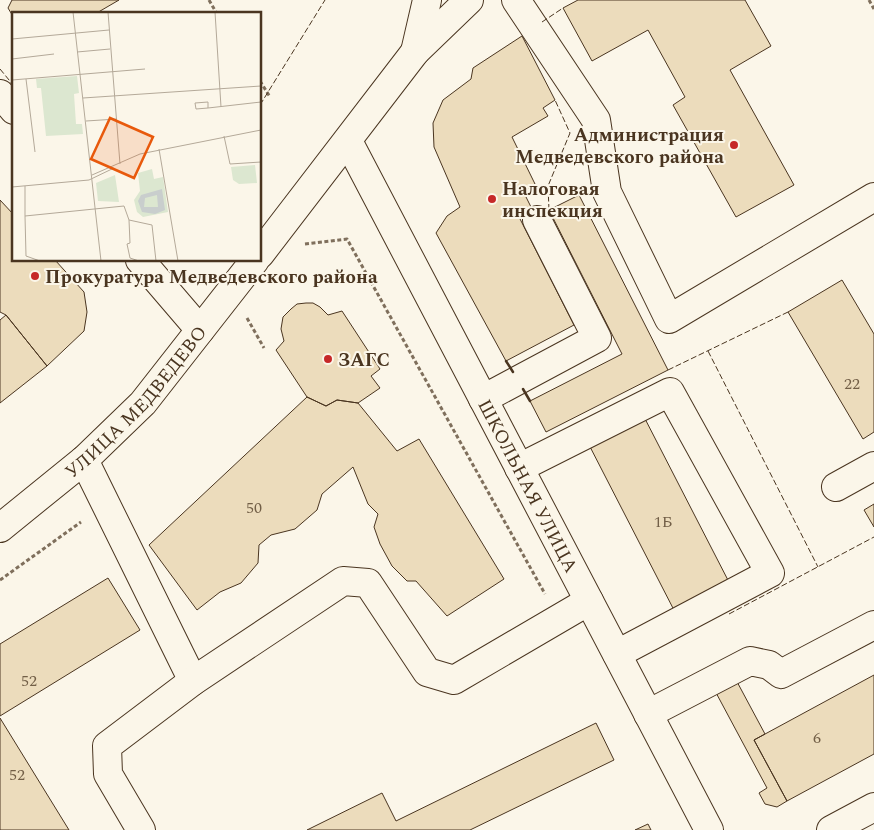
<svg xmlns="http://www.w3.org/2000/svg" width="874" height="830" font-family="Spectral,serif">
<rect width="100%" height="100%" fill="#fbf6e9"/>
<!-- building -->
<path fill="#ecdcbc" stroke="#4a3520" d="M12,0H119L95,14H14V18L8,8Z
M578,0H745L771,46L730,70L794,185L736,217L673,105L685,97L648,30L592,61L563,8Z
M522,36L555,100L543,108L548,116L512,137L535,184L523,191L532,209L518,215L574,325L506,361L436,233L447,216L460,207L434,147L433,123L443,100L471,79L473,68Z
M579,195L668,370L546,432L530,401L622,354L549,210Z
M0,200L14,215V260H55L84,292L87,312L84,331L47,366L6,315L0,312Z
M842,280L874,334V432L863,439L788,312Z
M306,303H313L320,307L328,315L342,311L380,369L371,376L380,388L358,403L337,400L326,406L307,397L276,350L284,341L281,329L283,317L291,309L297,304Z
M6,315L47,366L0,403V320Z
M307,397L326,406L337,400L358,403L397,451L419,439L504,579L447,616L416,581H407L392,566L380,544L374,527L378,514L368,504L353,467L322,494L317,510L295,529L271,535L259,545L258,563L241,583L220,592L197,610L149,545Z
M641,411L731,586L676,614L586,439Z
M874,504V527L864,510Z
M108,578L140,630L0,716V644Z
M874,675V754L787,801L754,740Z
M735,678L765,734L754,740L787,801L777,807L765,804L759,793L767,788L714,689Z
M0,718L69,830H0Z
M596,723L614,760L470,830H307L382,793L396,821Z
M648,824L651,830H635Z"/>
<g fill="none" stroke-linecap="round" stroke-linejoin="round">
<!-- minor casing -->
<g stroke="#4a3520" stroke-width="30">
<g id="minor">
<path d="M516,0L596,120L607,192L669,319L874,197"/>
<path d="M415,52L427,0"/>
<path d="M0,94L14,110"/>
<path id="s1" d="M348,141L709,830"/>
<path d="M260,254L415,52L469,0"/>
<path d="M140,260L200,330"/>
<path d="M483,399L597,338L537,220"/>
<path d="M84,460L193,681"/>
<path d="M519,468L670,392L770,573L617,654"/>
<path d="M836,487L874,466"/>
<path id="s2" d="M0,528L84,460L143,403L255,260"/>
<path d="M648,714L750,661L769,665L781,674L874,625"/>
<path d="M141,830L108,774L107,746L193,681L343,581L368,583L427,672L454,680L589,601"/>
<path d="M831,830L874,807"/>
</g>
</g>
<!-- path -->
<path stroke="#7f6f5c" stroke-width="3" stroke-dasharray="4 2.5" stroke-linecap="butt" d="M209,0L217,14
M869,0L874,9
M260,81L270,97
M305,244L347,239L545,594
M247,318L264,348
M0,580L81,522"/>
<!-- minor -->
<use href="#minor" stroke="#fbf6e9" stroke-width="28"/>
<!-- fence -->
<path stroke="#4a3520" stroke-width="1" stroke-dasharray="6 2.5" stroke-linecap="butt" d="M542,22L563,8
M0,69L14,86
M260,105L325,0
M549,210L548,186L570,133L555,100
M708,351L818,567
M668,370L788,312
M729,614L874,537"/>
<!-- wall -->
<path stroke="#4a3520" stroke-width="2.5" d="M506,361L513,372
M523,389L530,401"/>
</g>
<!-- markers -->
<g fill="#c62828" stroke="#fbf6e9" stroke-width="2">
<circle cx="734" cy="145" r="5"/>
<circle cx="492" cy="199" r="5"/>
<circle cx="35" cy="276" r="5"/>
<circle cx="328" cy="359" r="5"/>
</g>
<g text-anchor="middle" stroke-width="4" stroke-linejoin="round" paint-order="stroke">
<!-- number labels -->
<g font-size="16" fill="#725f47">
<text x="852" y="389">22</text>
<text x="254" y="513">50</text>
<text x="663" y="527">1Б</text>
<text x="29" y="686">52</text>
<text x="817" y="743">6</text>
<text x="17" y="780">52</text>
</g>
<!-- poi labels -->
<g font-size="19" font-weight="bold" fill="#4a3520" stroke="#fbf6e9" text-anchor="start">
<text x="724" y="141" text-anchor="end">Администрация<tspan x="724" dy="22">Медведевского района</tspan></text>
<text x="502" y="195">Налоговая<tspan x="502" dy="22">инспекция</tspan></text>
<text x="45" y="283">Прокуратура Медведевского района</text>
<text x="338" y="366">ЗАГС</text>
</g>
<!-- street labels -->
<g font-size="19" fill="#4a3520" stroke="#fbf6e9">
<text dy="7" stroke="none"><textPath href="#s2" startOffset="186">УЛИЦА МЕДВЕДЕВО</textPath></text>
<text dy="7" stroke="none"><textPath href="#s1" startOffset="389">ШКОЛЬНАЯ УЛИЦА</textPath></text>
</g>
</g>
<!-- overview -->
<g transform="translate(12 12)">
<rect width="249" height="249" fill="#fbf6e9"/>
<path d="M65,64L67,81L62,82L64,112H70L71,122L34,124L29,76H25L24,67ZM243,153L245,171L227,172L221,168L219,155ZM140,157L142,167L151,165L156,200L131,205L125,200L122,188L128,179L126,161ZM103,163L107,190L86,189L84,171Z" fill="#dce7d0"/>
<path d="M150,177L153,198L143,202L130,200L126,189L129,183ZM145,183L146,195H132L133,186Z" fill="#c9cecd" fill-rule="evenodd"/>
<path fill="none" stroke="#b4a999" stroke-width="1" d="M61,0L89,249M96,0L108,152M203,0L209,95M0,27L97,18M65,40L98,37M0,47L42,42M14,67L23,140M0,68L133,57M71,86L249,74M196,96V90L183,91L184,97L196,96L249,90M74,109L105,107M212,124L218,152L249,150M147,137L166,249M80,163L128,142L249,118M13,174V204L112,194L117,208L118,231L115,232L118,246L127,249M0,175L77,168L102,156M13,204L14,244L28,249M117,208L140,213L144,249"/>
<path fill="#e8590c" fill-opacity="0.15" stroke="#e8590c" stroke-width="2.5" d="M98,106L141,125L122,166L79,147Z"/>
<rect width="249" height="249" fill="none" stroke="#4a3520" stroke-width="2.5"/>
</g>
</svg>
